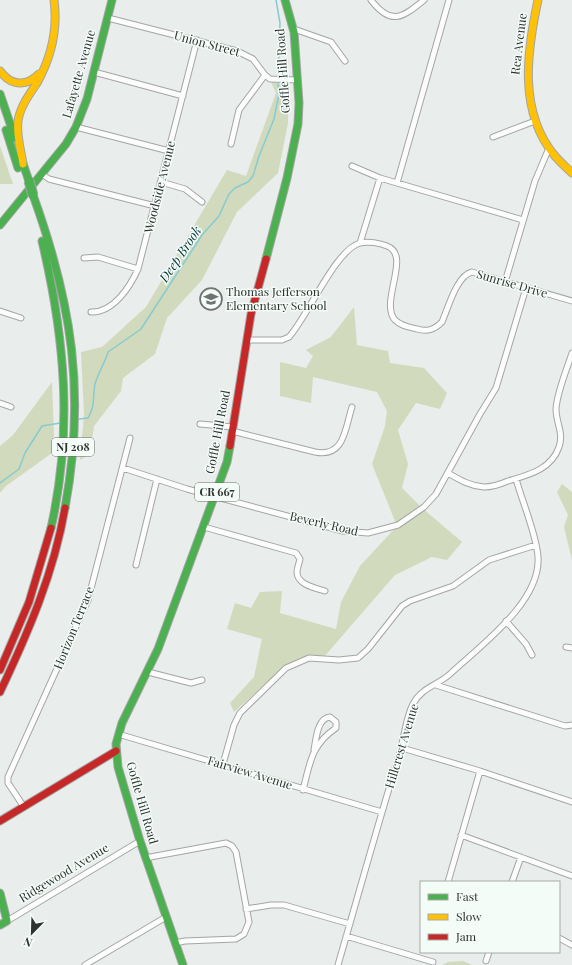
<svg xmlns="http://www.w3.org/2000/svg" width="572" height="965" font-family="'Playfair Display',serif">
<rect width="100%" height="100%" fill="#e9edeb"/>
<!-- green -->
<path fill="#d2dabd" d="M271,82L288,85V123L278,173L237,212L202,280L167,318L155,354L123,378L121,391L94,426L90,454L80,460L84,415L81,352L102,347L146,307L227,170L246,176L276,93Z
M0,146L13,184H0Z
M354,307L357,345L388,351L390,363L424,368L447,393L440,409L416,403L398,430L408,464L402,488L422,508L462,542L447,560L432,557L395,575L323,658L285,667L234,712L230,703L254,677L262,639L227,629L235,603L251,608L260,592L282,591L280,613L336,629L341,602L360,566L397,526L372,464L385,426L387,411L377,392L313,377L311,403L280,396V362L306,368L313,356L306,350L331,337Z
M52,382L54,435L52,453L6,486L0,493V446L13,435Z
M562,484L572,492V560L564,527L568,515L557,492Z
M463,961L472,965H442L448,962Z"/>
<g fill="none" stroke-linecap="round" stroke-linejoin="round">
<!-- stream -->
<path stroke="#85cbd0" stroke-width="1.5" d="M276,0L280,23L278,75
M79,419L88,418C96,404 92,399 95,384C98,373 105,363 108,352L141,329L202,235L219,216L229,194L235,188L248,182L253,176L259,156L274,119L279,94L278,84
M0,483L19,469L25,453L42,426L60,423"/>
<!-- street casing -->
<g stroke="#a3a6a4" stroke-width="7">
<path id="street" d="M371,0C391,26 402,18 424,0
M108,18L237,51L253,59L265,75L270,79L298,80
M294,29L331,42L345,61
M94,72L183,96
M76,127L169,151
M493,137L535,121
M231,144L239,110L265,75
M352,166L380,178L523,220
M42,174L49,179L155,206
M161,182L185,189L202,202
M397,183L449,0
M360,243L380,178
M84,258L98,257L138,269
M505,282L535,181L549,148
M0,311L21,318
M91,312C113,313 130,287 138,269L197,40
M247,340H282L289,337C307,318 335,250 360,243C368,241 380,243 387,246C412,255 379,302 395,320C401,326 409,327 417,329C427,332 434,330 442,322C448,308 457,275 472,272L572,301
M0,403L11,407
M200,424L233,427
M232,431L315,452C345,458 345,428 352,407
M123,468L187,489L343,531L368,533L398,525L424,507L436,494L480,414L496,388L526,288
M448,473C460,480 470,486 484,487C492,487 501,484 508,481C528,475 551,470 559,447C564,433 556,423 556,409C557,392 567,369 572,353
M204,527L296,553L300,559C299,564 297,568 297,572C297,585 316,588 325,591
M136,565L157,479
M506,621L526,644L532,655
M566,647L572,648
M148,672L191,683L202,680
M436,685L565,726L572,725
M118,734L382,812
M402,748L480,771L572,802
M223,764L234,725L240,713L286,668L309,658L339,660L358,658L368,649L402,606L410,601L453,586L489,560L536,545
M303,790C310,763 311,745 336,728V722L330,717C317,718 316,740 314,750
M24,807L8,783V777L88,600L130,438
M461,835L572,876
M145,858L226,843L232,846L236,852L249,922L244,934L236,939L185,941L175,943
M448,882L480,771
M512,882L521,857
M246,909L271,905H284L350,924
M7,921L140,841
M346,936L433,962
M559,938L572,945
M486,961L489,952
M85,965L166,917
M338,965C358,896 377,827 398,759C404,742 405,719 413,704C421,688 438,685 450,674C480,646 541,602 538,557C537,536 522,501 516,479"/>
</g>
<!-- fast casing -->
<g stroke="#a3a6a4" stroke-width="9">
<path id="fast" d="M0,94L15,138
M6,130L18,168
M21,158L29,181
M33,195C72,303 86,394 65,508
M0,225L66,144L76,127L87,99L112,0
M42,241C65,338 73,430 51,528
M266,259L287,178L298,124L299,103L294,32L285,0
M0,893L7,921L0,925
M183,965L140,841L118,767L116,744L122,723L158,649L227,462L230,446"/>
</g>
<!-- slow casing -->
<g stroke="#a3a6a4" stroke-width="9">
<path id="slow" d="M538,0C527,51 518,112 555,156C560,162 566,167 572,173
M0,71C11,86 26,87 39,74
M23,164C21,150 16,135 18,121C20,107 29,95 37,83C52,56 58,30 54,0"/>
</g>
<!-- jam casing -->
<g stroke="#a3a6a4" stroke-width="9">
<path id="jam" d="M230,446L251,314L266,259
M0,670L29,602L51,528
M0,692C28,633 54,573 65,508
M0,821L116,751"/>
</g>
<!-- street -->
<use href="#street" stroke="#fcfcfc" stroke-width="5"/>
<!-- fast -->
<use href="#fast" stroke="#4caf50" stroke-width="7"/>
<!-- slow -->
<use href="#slow" stroke="#ffc107" stroke-width="7"/>
<!-- jam -->
<use href="#jam" stroke="#c62828" stroke-width="7"/>
<!-- fast-bridge casing -->
<g stroke="#a3a6a4" stroke-width="11" stroke-linecap="butt">
<path id="fast-bridge" d="M29,181L33,195"/>
</g>
<!-- fast-bridge -->
<use href="#fast-bridge" stroke="#4caf50" stroke-width="9"/>
</g>
<!-- icons -->
<defs>
<g id="school-ring" transform="scale(1.15)"><circle r="9.5" fill="#f4fcf8" stroke="#6f7371" stroke-width="1.5"/><path d="M0-5L7-2L0 1L-7-2ZM-4 1L0 2.5L4 1V4Q0 6-4 4Z" fill="#6f7371"/></g>
</defs>
<g fill-rule="evenodd">
<use href="#school-ring" x="211" y="299"/>
</g>
<g text-anchor="middle" stroke-width="3" stroke-linejoin="round" paint-order="stroke">
<!-- shield labels -->
<g fill="#f4fcf8" stroke="#696f6c" stroke-width="1">
<rect x="52" y="438" width="42" height="18" rx="3"/>
<rect x="195" y="483" width="44" height="18" rx="3"/>
</g>
<g font-size="11" font-weight="bold" fill="#2e3230">
<text x="73" y="451">NJ 208</text>
<text x="217" y="496">CR 667</text>
</g>
<!-- street labels -->
<g font-size="12" fill="#2e3230" stroke="#f4fcf8">
<text transform="translate(207 44) rotate(15)" y="4">Union Street</text>
<text transform="translate(519 44) rotate(-83)" y="4">Rea Avenue</text>
<text transform="translate(283 71) rotate(-94)" y="4">Goffle Hill Road</text>
<text transform="translate(79 74) rotate(-74)" y="4">Lafayette Avenue</text>
<text transform="translate(160 187) rotate(-76)" y="4">Woodside Avenue</text>
<text transform="translate(512 284) rotate(16)" y="4">Sunrise Drive</text>
<text transform="translate(218 432) rotate(-79)" y="4">Goffle Hill Road</text>
<text transform="translate(324 524) rotate(13)" y="4">Beverly Road</text>
<text transform="translate(74 628) rotate(-68)" y="4">Horizon Terrace</text>
<text transform="translate(402 746) rotate(-73)" y="4">Hillcrest Avenue</text>
<text transform="translate(250 773) rotate(17)" y="4">Fairview Avenue</text>
<text transform="translate(142 803) rotate(74)" y="4">Goffle Hill Road</text>
<text transform="translate(64 873) rotate(-31)" y="4">Ridgewood Avenue</text>
</g>
<!-- poi labels -->
<g font-size="12" fill="#2e3230" stroke="#f4fcf8" text-anchor="start">
<text x="226" y="296">Thomas Jefferson<tspan x="226" dy="14">Elementary School</tspan></text>
</g>
<!-- water labels -->
<g font-size="13" font-style="italic" fill="#08383c" stroke="#f4fcf8">
<text transform="translate(180 254) rotate(-56)" y="5">Deep Brook</text>
</g>
</g>
<!-- legend -->
<rect x="420" y="881" width="140" height="72" fill="#f4fcf8" stroke="#a5aba8"/>
<rect x="428" y="894" width="20" height="6" fill="#4caf50" stroke="#a5aba8"/>
<text x="456" y="901" font-size="12" fill="#2e3230">Fast</text>
<rect x="428" y="914" width="20" height="6" fill="#ffc107" stroke="#a5aba8"/>
<text x="456" y="921" font-size="12" fill="#2e3230">Slow</text>
<rect x="428" y="934" width="20" height="6" fill="#c62828" stroke="#a5aba8"/>
<text x="456" y="941" font-size="12" fill="#2e3230">Jam</text>
<!-- north arrow -->
<g transform="translate(32 933) rotate(203)" stroke="#f4fcf8" stroke-width="3" paint-order="stroke">
<path d="M0-3L7 15L0 10L-7 15Z" fill="#2e3230"/>
<text y="-6" font-size="11" font-weight="bold" text-anchor="middle" fill="#2e3230">N</text>
</g>
</svg>
